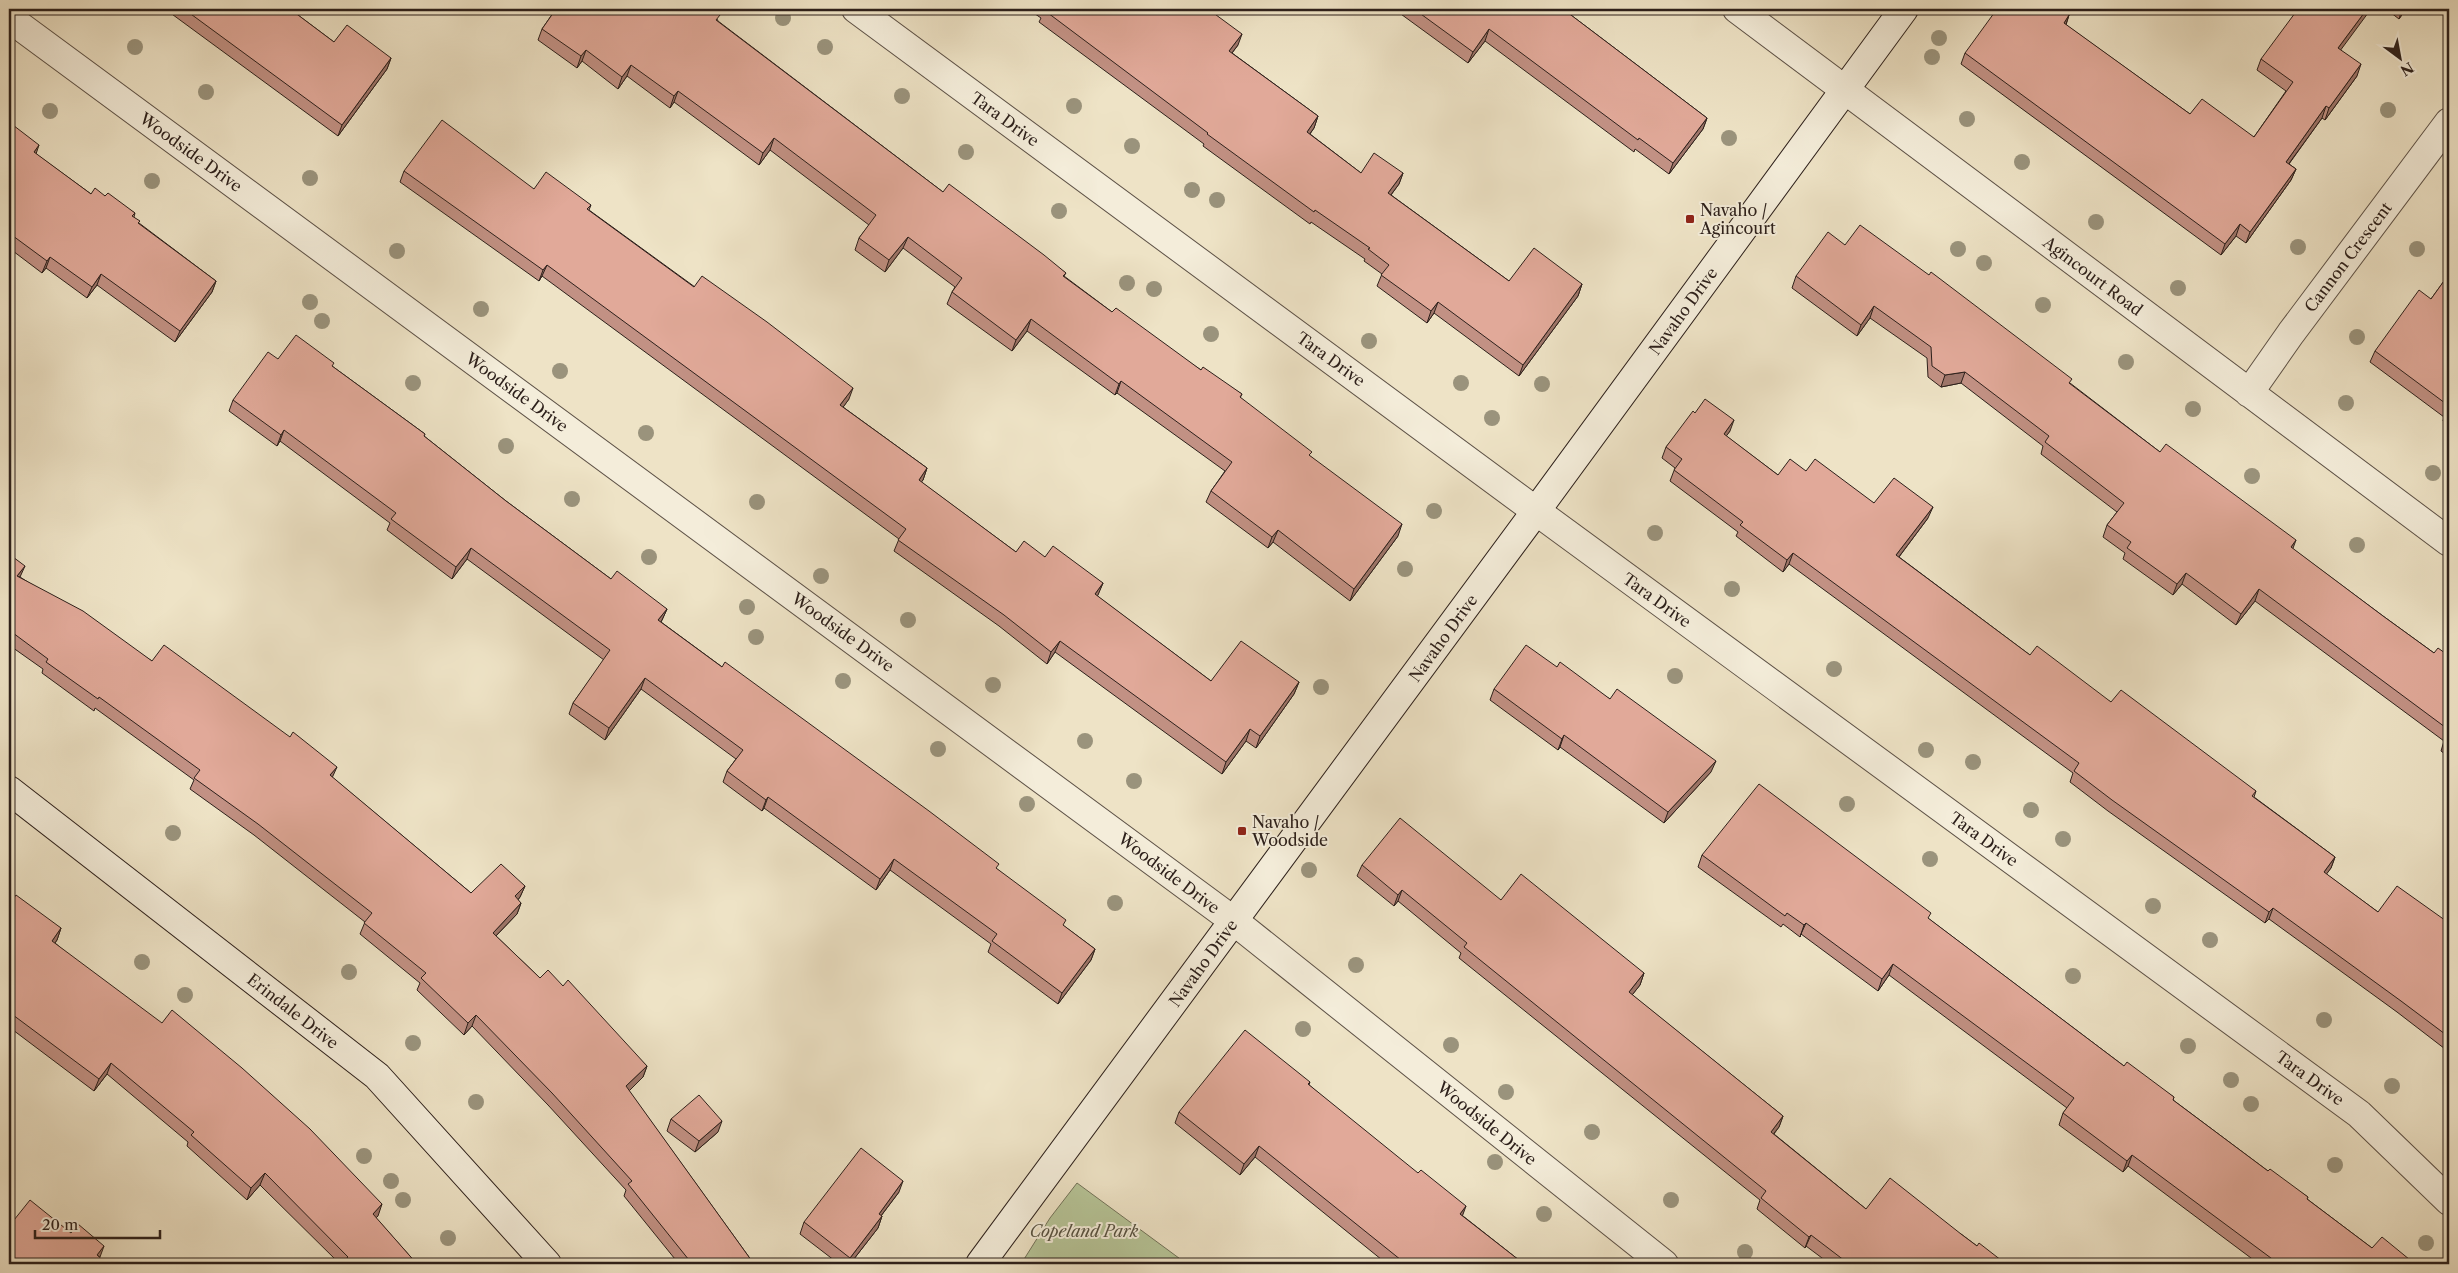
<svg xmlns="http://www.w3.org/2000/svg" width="2458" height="1273" font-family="'Libre Caslon Text',serif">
<rect width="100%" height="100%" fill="#eee3c6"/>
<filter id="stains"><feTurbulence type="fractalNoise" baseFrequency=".004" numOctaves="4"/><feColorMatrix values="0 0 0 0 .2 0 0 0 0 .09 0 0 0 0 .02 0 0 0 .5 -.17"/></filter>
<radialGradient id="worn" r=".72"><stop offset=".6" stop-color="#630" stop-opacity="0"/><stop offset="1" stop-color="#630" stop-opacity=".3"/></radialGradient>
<!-- green -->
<path fill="#b6c497" stroke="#727259" d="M1077,1183L1187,1264H1021L1050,1218Z"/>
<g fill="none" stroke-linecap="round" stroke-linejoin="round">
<!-- street casing -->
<g stroke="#5d5146" stroke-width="30">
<path id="street" d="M856,9L1536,511L2359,1114L2449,1201
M1737,9L2449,542
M9,18L1234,921L1664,1264
M2249,393L2291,333L2449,122"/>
</g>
<!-- secondary casing -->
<g stroke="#2d201b" stroke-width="30">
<path id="secondary" d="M9,790L377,1076L547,1264
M980,1264L1536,511L1904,9"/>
</g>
<!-- street -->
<use href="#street" stroke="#f4edda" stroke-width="28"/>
<!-- secondary -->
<use href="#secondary" stroke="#f4edda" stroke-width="28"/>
</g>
<!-- trees -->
<g fill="#9a937c">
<circle cx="783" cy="18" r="8"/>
<circle cx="1939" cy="38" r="8"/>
<circle cx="135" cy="47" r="8"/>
<circle cx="825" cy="47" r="8"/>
<circle cx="1932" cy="57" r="8"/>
<circle cx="206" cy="92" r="8"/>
<circle cx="902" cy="96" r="8"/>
<circle cx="1074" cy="106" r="8"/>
<circle cx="2388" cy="110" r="8"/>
<circle cx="50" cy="111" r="8"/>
<circle cx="1967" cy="119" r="8"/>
<circle cx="1729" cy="138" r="8"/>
<circle cx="1132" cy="146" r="8"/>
<circle cx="966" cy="152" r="8"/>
<circle cx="2022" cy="162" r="8"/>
<circle cx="310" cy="178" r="8"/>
<circle cx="152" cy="181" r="8"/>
<circle cx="1192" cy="190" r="8"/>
<circle cx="1217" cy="200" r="8"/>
<circle cx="1059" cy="211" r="8"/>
<circle cx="2096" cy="222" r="8"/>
<circle cx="2298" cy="247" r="8"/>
<circle cx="1958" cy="249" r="8"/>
<circle cx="2417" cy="249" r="8"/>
<circle cx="397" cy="251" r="8"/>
<circle cx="1984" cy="263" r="8"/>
<circle cx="1127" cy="283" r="8"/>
<circle cx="2178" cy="288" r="8"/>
<circle cx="1154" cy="289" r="8"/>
<circle cx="310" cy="302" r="8"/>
<circle cx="2043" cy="305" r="8"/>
<circle cx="481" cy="309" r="8"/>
<circle cx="322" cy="321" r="8"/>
<circle cx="1211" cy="334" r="8"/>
<circle cx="2357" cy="337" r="8"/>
<circle cx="1369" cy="341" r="8"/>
<circle cx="2126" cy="362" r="8"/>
<circle cx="560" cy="371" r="8"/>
<circle cx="413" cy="383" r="8"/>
<circle cx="1461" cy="383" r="8"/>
<circle cx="1542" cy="384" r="8"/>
<circle cx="2346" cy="403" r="8"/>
<circle cx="2193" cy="409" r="8"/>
<circle cx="1492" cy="418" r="8"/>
<circle cx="646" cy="433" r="8"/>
<circle cx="506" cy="446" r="8"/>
<circle cx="2433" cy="473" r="8"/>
<circle cx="2252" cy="476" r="8"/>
<circle cx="572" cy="499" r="8"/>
<circle cx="757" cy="502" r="8"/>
<circle cx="1434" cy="511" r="8"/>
<circle cx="1655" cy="533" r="8"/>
<circle cx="2357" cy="545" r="8"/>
<circle cx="649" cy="557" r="8"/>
<circle cx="1405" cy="569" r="8"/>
<circle cx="821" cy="576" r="8"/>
<circle cx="1732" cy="589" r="8"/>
<circle cx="747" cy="607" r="8"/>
<circle cx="908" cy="620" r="8"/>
<circle cx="756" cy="637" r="8"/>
<circle cx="1834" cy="669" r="8"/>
<circle cx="1675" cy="676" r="8"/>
<circle cx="843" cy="681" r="8"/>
<circle cx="993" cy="685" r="8"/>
<circle cx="1321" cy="687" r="8"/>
<circle cx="1085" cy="741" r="8"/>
<circle cx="938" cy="749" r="8"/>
<circle cx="1926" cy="750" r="8"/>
<circle cx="1973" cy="762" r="8"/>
<circle cx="1134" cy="781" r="8"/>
<circle cx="1027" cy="804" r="8"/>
<circle cx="1847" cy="804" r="8"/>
<circle cx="2031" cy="810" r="8"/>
<circle cx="173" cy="833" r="8"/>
<circle cx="2063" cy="839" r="8"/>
<circle cx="1930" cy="859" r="8"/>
<circle cx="1309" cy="870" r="8"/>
<circle cx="1115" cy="903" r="8"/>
<circle cx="2153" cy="906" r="8"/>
<circle cx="2210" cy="940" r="8"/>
<circle cx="142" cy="962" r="8"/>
<circle cx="1356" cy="965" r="8"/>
<circle cx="349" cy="972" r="8"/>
<circle cx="2073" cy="976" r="8"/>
<circle cx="185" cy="995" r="8"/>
<circle cx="2324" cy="1020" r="8"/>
<circle cx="1303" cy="1029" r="8"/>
<circle cx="413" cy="1043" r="8"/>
<circle cx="1451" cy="1045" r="8"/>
<circle cx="2188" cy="1046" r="8"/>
<circle cx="2231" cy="1080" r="8"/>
<circle cx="2392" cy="1086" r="8"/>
<circle cx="1506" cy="1092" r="8"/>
<circle cx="476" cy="1102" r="8"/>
<circle cx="2251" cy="1104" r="8"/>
<circle cx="1592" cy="1132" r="8"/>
<circle cx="364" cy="1156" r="8"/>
<circle cx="1495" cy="1162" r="8"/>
<circle cx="2335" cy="1165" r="8"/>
<circle cx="391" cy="1181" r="8"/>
<circle cx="403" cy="1200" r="8"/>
<circle cx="1671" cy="1200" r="8"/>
<circle cx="1544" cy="1214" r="8"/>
<circle cx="448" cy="1238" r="8"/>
<circle cx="2426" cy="1243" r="8"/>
<circle cx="1745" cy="1252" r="8"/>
</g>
<!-- wall -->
<path fill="#c29184" stroke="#2d201b" d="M165,9H290L334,42L391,58L387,69L338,136Z
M547,9H712L718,21L943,192L1066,273L1064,276L1112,312L1201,370L1242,394L1240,398L1310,456L1398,536L1350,601L1273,542L1268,548L1206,502L1211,491L1225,471L1117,393L1115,395L1027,331L1012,351L947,304L952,292L955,287L903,248L885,272L855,250L859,238L869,225L770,150L759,165L674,102L670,108L627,76L618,89L582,61L577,68L538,40L542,29L553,13Z
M1028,9H1208L1238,45L1232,53L1318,116L1314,128L1310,134L1361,173H1403L1399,184L1391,195L1509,281L1582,284L1578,296L1519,376L1434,313L1427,323L1377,286L1382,274L1364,261L1365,259L1311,222L1310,224L1203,146L1204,144L1039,22L1041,18Z
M1394,9H1563L1707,118L1703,129L1669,174L1635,149L1634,152L1485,41L1468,63Z
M2386,9H2406L2399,19Z
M2069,15L2066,25L2190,114L2254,137L2286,91L2257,70L2261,59L2341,50L2357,76L2325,120L2322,118L2289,164L2296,169L2291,180L2246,243L2236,236L2221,255L1961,64L1965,53Z
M9,122L36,154L91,194L105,196L135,213L134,217L139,223L216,281L212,292L175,342L97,285L87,298L46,268L42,273L9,248Z
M404,171L534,189L591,205L589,210L849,399L843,407L927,468L923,480L921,482L1016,552L1045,557L1103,583L1097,596L1211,681L1299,682L1294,694L1256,748L1246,741L1222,774L1055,652L1047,664L999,626L894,551L899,539L542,276L539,281L400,182Z
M1845,245L2070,383L2160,452L2293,549L2383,616L2434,653L2449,656V757L2441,751L2444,741L2255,601L2236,625L2182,584L2173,595L2123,559L2125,553L2103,537L2107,525L2117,512L2041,454L2043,446L1961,383L1941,387L1928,377L1927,358L1870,318L1857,336L1792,288L1796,276Z
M2449,274V425L2443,421L2444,417L2370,362L2375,351L2431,299Z
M278,359L332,366L425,434L424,436L506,501L611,579L667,609L662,620L661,622L997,869L1064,926L1095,949L1091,960L1058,1004L988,952L991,944L890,870L876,890L764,808L762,811L723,782L727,771L736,759L641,689L605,740L569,714L573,703L604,660L467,559L452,579L387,530L390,523L280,441L277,446L229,411L233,400Z
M1695,413L1730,431L1726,436L1778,475L1806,471L1874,503L1928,518L1899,557L2030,655L2111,702L2256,791L2254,797L2335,857L2331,868L2326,874L2378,912L2449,923V1052L2397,1012L2269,919L2265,923L2108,811L2070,782L2073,773L1789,564L1783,572L1736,536L1738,532L1670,481L1675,468L1662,458L1666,447Z
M9,554L20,577L152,661L333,778L471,893L525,886L520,897L518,900L521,903L517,914L496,936L540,978L563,986L647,1066L643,1077L629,1091L754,1264H679L624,1196L626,1190L548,1105L472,1026L464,1035L417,990L420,983L360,934L365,922L254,835L190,789L194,780L95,708L94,711L42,673L43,669L9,645Z
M1557,667L1610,699L1711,772L1664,823L1560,747L1558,750L1490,700L1494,689Z
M1702,855L1929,919L2124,1066L2174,1097L2173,1100L2268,1171L2308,1197L2307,1199L2372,1248L2415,1264H2259L2128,1166L2123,1172L2059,1125L2063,1113L2067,1108L1889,975L1878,991L1801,934L1800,937L1783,924L1781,927L1698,867Z
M1362,865L1501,900L1644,973L1640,985L1632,995L1783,1116L1779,1127L1774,1134L1866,1209L1961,1234L1977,1246L2006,1264H1830L1806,1246L1805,1248L1757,1209L1760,1200L1459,958L1461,953L1398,901L1394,906L1357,876Z
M9,905L61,928L57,940L55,943L378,1216L376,1218L417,1264H340L260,1185L247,1200L187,1146L188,1142L107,1074L94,1091L9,1027Z
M1310,1082L1309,1085L1463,1216L1524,1264H1387L1255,1157L1240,1175L1175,1123L1179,1112Z
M671,1119L718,1132L695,1152L667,1131Z
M899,1192L881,1216H882L878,1228L850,1264H839L800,1234L804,1222Z"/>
<!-- shaded-wall -->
<path fill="#9e766b" stroke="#2d201b" d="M2367,9H2371L2334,59L2338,48Z
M2402,9H2406L2399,19Z
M2069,15L2065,27L2064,23Z
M1489,29L1485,41L1468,63L1473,52Z
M1242,34L1238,45L1225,62L1229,51Z
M586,50L582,61L577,68L581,56Z
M391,58L387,69L338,136L342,125Z
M2361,64L2357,76L2325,120L2329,108Z
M631,65L627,76L618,89L622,77Z
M678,91L674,102L670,108L674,96Z
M2326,106L2322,118L2282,173L2286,162Z
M1318,116L1314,128L1303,143L1307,132Z
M1707,118L1703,129L1669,174L1673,163Z
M774,138L770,150L759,165L763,153Z
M39,145L35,157L34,152Z
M2296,169L2291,180L2246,243L2250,232Z
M1403,173L1399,184L1384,204L1388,193Z
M2240,224L2236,236L2221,255L2225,244Z
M908,237L903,248L885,272L889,260Z
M50,257L46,268L42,273L47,261Z
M547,265L542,276L539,281L543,270Z
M101,274L97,285L87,298L92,287Z
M216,281L212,292L175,342L180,331Z
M1582,284L1578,296L1519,376L1523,365Z
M1438,302L1434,313L1427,323L1431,311Z
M1874,306L1870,318L1857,336L1861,325Z
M1031,319L1027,331L1012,351L1016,340Z
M1965,372L1961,383L1941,387L1945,375Z
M1121,381L1117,393L1115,395L1119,384Z
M853,388L849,399L836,417L840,405Z
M1734,420L1730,431L1719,446L1724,434Z
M284,430L280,441L277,446L281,435Z
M927,468L923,480L915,491L919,480Z
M1933,507L1928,518L1892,566L1896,555Z
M1402,524L1398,536L1350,601L1354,589Z
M1278,530L1273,542L1268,548L1272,537Z
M2296,540L2292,551L2291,547Z
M471,548L467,559L452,579L456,567Z
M1793,553L1789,564L1783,572L1787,560Z
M25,566L20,577L17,576Z
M2186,573L2182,584L2173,595L2177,584Z
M1103,583L1098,595L1091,605L1095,594Z
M2259,589L2255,601L2236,625L2241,614Z
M667,609L662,620L654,632L658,620Z
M1060,641L1055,652L1047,664L1051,652Z
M645,678L641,689L605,740L609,728Z
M1299,682L1294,694L1256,748L1260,736Z
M1250,729L1246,741L1222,774L1226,762Z
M1564,735L1560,747L1558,750L1562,739Z
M1716,761L1711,772L1664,823L1668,812Z
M337,767L332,778L330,775Z
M768,797L764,808L762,811L766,800Z
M2335,857L2331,868L2320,883L2324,872Z
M894,859L890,870L876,890L880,879Z
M525,886L520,897L511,908L515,896Z
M1402,890L1398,901L1394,906L1398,895Z
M521,903L517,914L488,944L493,933Z
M2273,908L2269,919L2265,923L2269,912Z
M1806,923L1801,934L1800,937L1804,925Z
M61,928L57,940L48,952L52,941Z
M1095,949L1091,960L1058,1004L1062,993Z
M1893,964L1889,975L1878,991L1882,979Z
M1644,973L1640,985L1625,1004L1629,992Z
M476,1015L472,1026L464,1035L468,1023Z
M111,1063L107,1074L94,1091L99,1079Z
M647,1066L643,1077L622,1098L626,1086Z
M1783,1116L1779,1127L1766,1143L1771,1132Z
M722,1121L718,1132L695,1152L699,1141Z
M1259,1146L1255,1157L1240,1175L1244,1164Z
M2132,1155L2128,1166L2123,1172L2127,1161Z
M265,1173L260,1185L247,1200L251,1188Z
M903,1181L899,1192L874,1225L879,1214Z
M382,1204L378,1216L368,1225L373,1214Z
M1466,1206L1462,1217L1460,1214Z
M882,1216L878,1228L850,1264H848L850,1258Z
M1811,1235L1806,1246L1805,1248L1809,1237Z
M104,1246L100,1257L97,1255Z"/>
<!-- building -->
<path fill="#e1a999" stroke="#2d201b" d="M184,9H290L334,42L347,25L391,58L342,125Z
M556,9H712L720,15L716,20L943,192L949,184L1044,255L1066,273L1063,276L1112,312L1116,308L1201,370L1203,367L1242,394L1240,397L1312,452L1309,455L1402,524L1354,589L1278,530L1272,537L1211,491L1232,462L1121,381L1119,384L1031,319L1016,340L952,292L962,278L908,237L889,260L859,238L876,215L774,138L763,153L678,91L674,96L631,65L622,77L586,50L581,56L542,29Z
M1045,9H1208L1242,34L1229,51L1318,116L1307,132L1361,173L1374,153L1403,173L1388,193L1509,281L1534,248L1582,284L1523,365L1438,302L1431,311L1381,275L1389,265L1368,249L1370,248L1315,210L1314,212L1207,134L1208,133L1044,10Z
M1414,9H1563L1707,118L1673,163L1639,138L1638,140L1489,29L1473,52Z
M1997,9H2060L2069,15L2064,23L2190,114L2202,99L2254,137L2293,82L2261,59L2298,9H2367L2338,48L2361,64L2329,108L2326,106L2286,162L2296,169L2250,232L2240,224L2225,244L1965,53Z
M442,120L534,189L546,172L591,205L587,209L694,287L702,276L767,322L853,388L840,405L927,468L919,480L1016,552L1024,541L1045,557L1053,546L1103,583L1095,594L1211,681L1241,641L1299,682L1260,736L1250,729L1226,762L1060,641L1051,652L1004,615L898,540L906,529L547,265L543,270L404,171Z
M9,122L39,145L34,152L91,194L95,188L105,196L108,193L135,213L132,216L140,221L138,223L216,281L180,331L101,274L92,287L50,257L47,261L9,233Z
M1860,225L1929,275L1931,272L2072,379L2069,383L2160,452L2166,444L2296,540L2291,547L2383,616L2434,653L2438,648L2449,656V730L2259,589L2241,614L2186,573L2177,584L2127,548L2131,542L2107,525L2124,503L2045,442L2049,436L1965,372L1945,375L1932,366L1931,347L1874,306L1861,325L1796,276L1828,232L1845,245Z
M2449,274V406L2375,351L2419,290L2431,299Z
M296,335L334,363L332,366L425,434L424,436L506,501L611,579L617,571L667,609L658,620L722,667L725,662L929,811L999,864L996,868L1066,920L1063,925L1095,949L1062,993L992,941L997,934L894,859L880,879L768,797L766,800L727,771L743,750L645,678L609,728L573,703L610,650L471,548L456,567L391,519L396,513L284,430L281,435L233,400L268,352L278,359Z
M1705,399L1734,420L1724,434L1778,475L1790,459L1806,471L1815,459L1874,503L1894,478L1933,507L1896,555L2030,655L2037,646L2111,702L2121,690L2256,791L2252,796L2335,857L2324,872L2378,912L2397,886L2449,923V1037L2401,1001L2273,908L2269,912L2112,800L2074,771L2079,763L1793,553L1787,560L1740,525L1743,522L1674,470L1682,459L1666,447L1693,411L1695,413Z
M9,554L25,566L17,576L83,611L152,661L164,645L290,737L293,732L337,767L330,775L471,893L501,864L525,886L515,896L521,903L493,933L540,978L548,970L563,986L568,980L647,1066L626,1086L754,1264H683L689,1260L628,1184L632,1181L552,1093L476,1015L468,1023L421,978L426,973L364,923L372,913L258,824L194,778L200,770L99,697L98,699L46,662L48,659L9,630Z
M1526,645L1557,667L1560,662L1610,699L1617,689L1716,761L1668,812L1564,735L1562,739L1494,689Z
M2449,733V743L2445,739Z
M1759,784L1931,913L1928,918L2124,1066L2127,1062L2174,1097L2173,1100L2268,1171L2270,1169L2308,1197L2307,1199L2372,1248L2382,1237L2415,1264H2279L2132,1155L2127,1161L2063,1113L2074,1098L1893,964L1882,979L1806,923L1804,925L1787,913L1785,916L1702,855Z
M1400,818L1501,900L1521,874L1644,973L1629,992L1783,1116L1771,1132L1866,1209L1890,1178L1961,1234L1977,1246L1979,1243L2006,1264H1849L1811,1235L1809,1237L1761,1198L1766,1191L1464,947L1467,943L1402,890L1398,895L1362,865Z
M16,895L61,928L52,941L162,1023L172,1010L242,1068L310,1129L382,1204L373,1214L417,1264H343L341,1263L348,1257L265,1173L251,1188L191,1135L194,1132L111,1063L99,1079L9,1012V905Z
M1245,1030L1310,1082L1308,1084L1418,1173L1421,1170L1466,1206L1460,1214L1524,1264H1429L1424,1260L1420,1264H1406L1259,1146L1244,1164L1179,1112Z
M699,1095L722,1121L699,1141L671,1119Z
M861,1148L903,1181L879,1214L882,1216L850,1258L804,1222Z
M30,1200L71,1233L78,1224L104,1246L97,1255L107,1264H9V1225H10Z"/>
<!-- markers -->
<g fill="#8f2418" stroke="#f4edda" stroke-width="2">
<rect x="1685" y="214" width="10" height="10" rx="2.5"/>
<rect x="1237" y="826" width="10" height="10" rx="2.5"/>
</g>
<g text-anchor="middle" stroke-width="4" stroke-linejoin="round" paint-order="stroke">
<!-- street labels -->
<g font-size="16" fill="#2d201b" stroke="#f4edda">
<text transform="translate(1005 119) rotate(36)" y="6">Tara Drive</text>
<text transform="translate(191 152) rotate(36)" y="6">Woodside Drive</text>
<text transform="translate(2348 257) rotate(-53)" y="6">Cannon Crescent</text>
<text transform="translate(2093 276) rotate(37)" y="6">Agincourt Road</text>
<text transform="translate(1683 311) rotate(-54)" y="6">Navaho Drive</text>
<text transform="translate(1331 359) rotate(36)" y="6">Tara Drive</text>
<text transform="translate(517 392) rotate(36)" y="6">Woodside Drive</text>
<text transform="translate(1657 600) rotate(36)" y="6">Tara Drive</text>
<text transform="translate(843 632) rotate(36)" y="6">Woodside Drive</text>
<text transform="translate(1443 638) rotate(-54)" y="6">Navaho Drive</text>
<text transform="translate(1984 839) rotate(36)" y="6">Tara Drive</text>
<text transform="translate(1169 873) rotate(37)" y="6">Woodside Drive</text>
<text transform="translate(1203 963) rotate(-54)" y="6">Navaho Drive</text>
<text transform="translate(293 1011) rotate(38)" y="6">Erindale Drive</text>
<text transform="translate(2310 1078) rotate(36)" y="6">Tara Drive</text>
<text transform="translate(1487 1123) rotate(39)" y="6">Woodside Drive</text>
</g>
<!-- poi labels -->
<g font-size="16" fill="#2d201b" stroke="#f4edda" text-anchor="start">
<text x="1700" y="216">Navaho /<tspan x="1700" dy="18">Agincourt</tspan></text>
<text x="1252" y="828">Navaho /<tspan x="1252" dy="18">Woodside</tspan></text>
</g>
<!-- park labels -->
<g font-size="16" font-style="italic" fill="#565140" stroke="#f4edda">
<text x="1084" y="1237">Copeland Park</text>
</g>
</g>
<!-- margin -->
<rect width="2458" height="1273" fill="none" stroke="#eee3c6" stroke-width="30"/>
<rect x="10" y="10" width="2438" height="1253" fill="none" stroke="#2d201b" stroke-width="2.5"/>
<rect x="15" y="15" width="2428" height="1243" fill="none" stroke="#2d201b"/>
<!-- north arrow -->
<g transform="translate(2400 58) rotate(148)" stroke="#f4edda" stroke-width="4" paint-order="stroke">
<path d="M0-4L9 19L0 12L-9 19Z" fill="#2d201b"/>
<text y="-8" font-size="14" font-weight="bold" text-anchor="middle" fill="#2d201b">N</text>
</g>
<!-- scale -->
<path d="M35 1230v8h125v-8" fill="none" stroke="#2d201b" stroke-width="2.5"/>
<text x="42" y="1230" font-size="15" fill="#2d201b" stroke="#f4edda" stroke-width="4" paint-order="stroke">20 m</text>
<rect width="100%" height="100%" filter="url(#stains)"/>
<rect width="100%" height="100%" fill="url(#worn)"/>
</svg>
